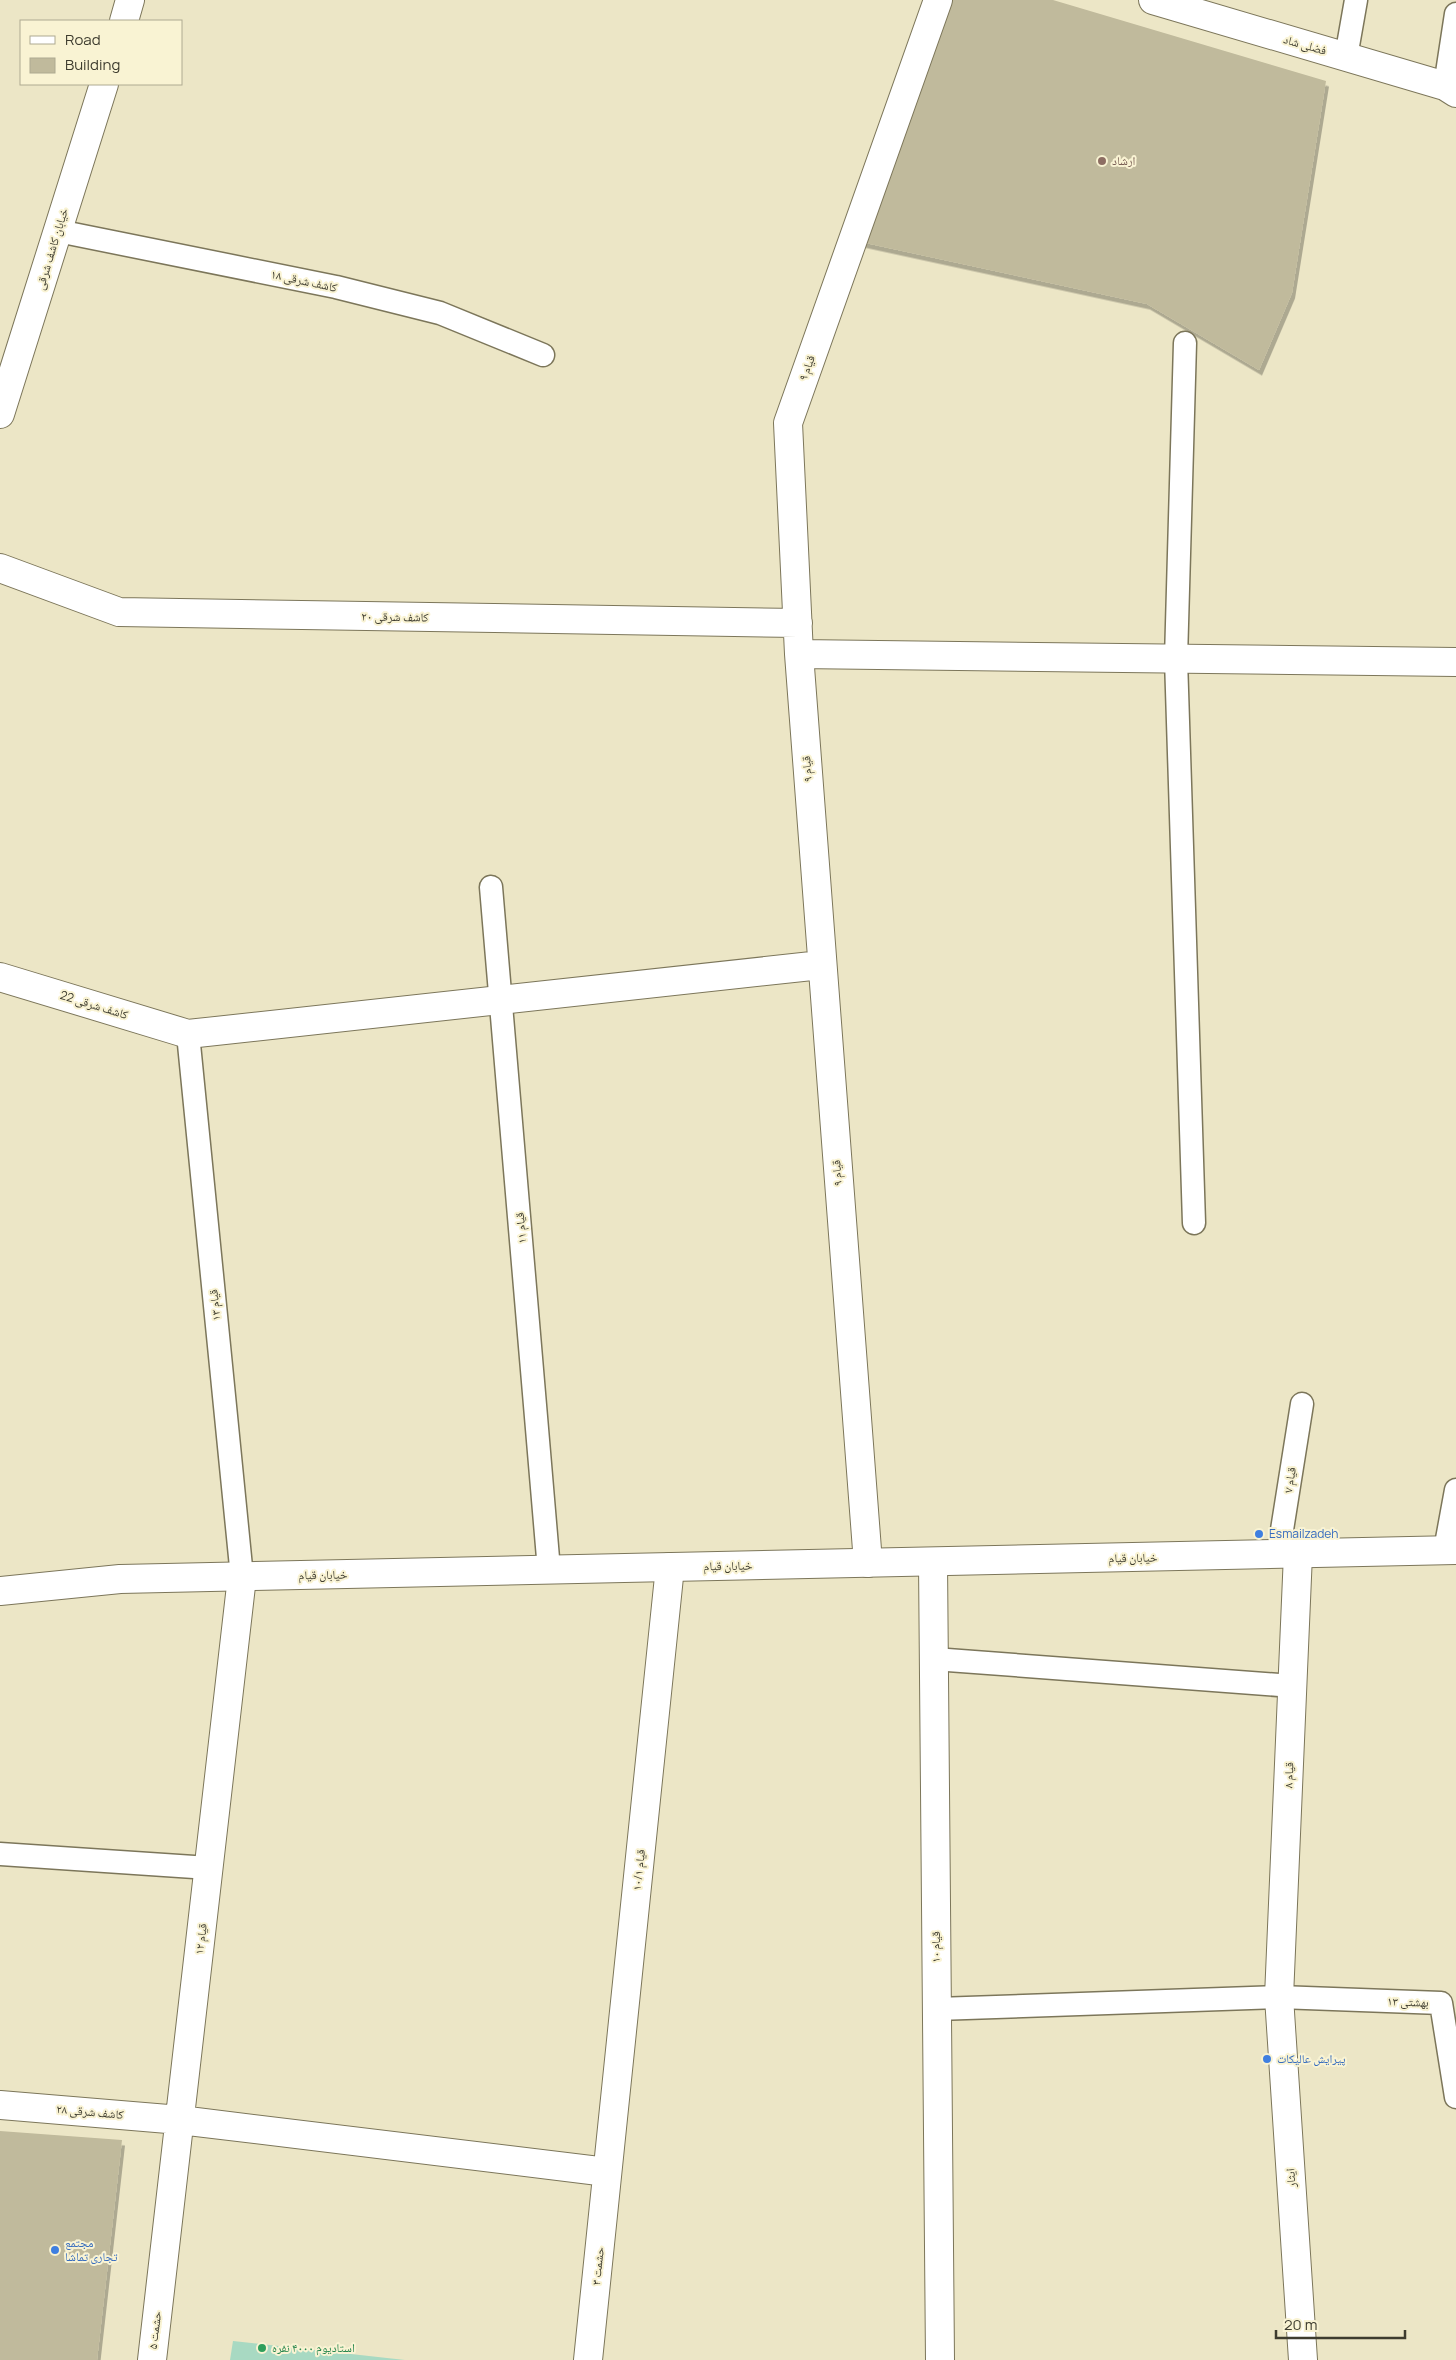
<svg xmlns="http://www.w3.org/2000/svg" width="1456" height="2360" font-family="Manrope,'Noto Naskh Arabic',sans-serif">
<defs>
<filter id="shadow"><feDropShadow dx="3" dy="5.5" stdDeviation="0" flood-color="#0004"/></filter>
</defs>
<rect width="100%" height="100%" fill="#ece6c6"/>
<!-- green -->
<path fill="#a8d9c2" d="M233,2341L405,2360H230Z"/>
<!-- building -->
<path fill="#c0ba9c" filter="url(#shadow)" d="M951,0H1053L1326,81L1292,293L1259,370L1147,304L861,242Z
M0,2131L122,2140L97,2360H0Z"/>
<g fill="none" stroke-linecap="round" stroke-linejoin="round">
<!-- service casing -->
<g stroke="#7c765a" stroke-width="25">
<path id="service" d="M1346,57L1356,0
M1445,86L1456,14
M58,231L336,287L440,313L543,355
M1185,343L1176,659L1194,1223
M491,887L549,1570
M188,1034L242,1577
M1445,1550L1456,1490
M1278,1555L1302,1404
M934,1659L1292,1686
M0,1854L209,1868
M937,2009L1279,1997L1441,2003L1456,2097"/>
</g>
<!-- minor casing -->
<g stroke="#7c765a" stroke-width="30">
<path id="minor" d="M1153,0L1445,86L1456,93
M0,568L119,612L798,623
M799,654L1456,662
M0,977L188,1034L821,965
M1298,1554L1279,1997L1303,2360
M933,1562L940,2360
M868,1563L799,654L788,423L938,0
M0,2105L180,2120L607,2172
M152,2360L242,1577
M588,2360L670,1567"/>
</g>
<!-- secondary casing -->
<g stroke="#7c765a" stroke-width="30">
<path id="secondary" d="M124,21L130,0
M0,414L104,84
M0,1591L120,1579L1456,1550"/>
</g>
<!-- service -->
<use href="#service" stroke="#fff" stroke-width="22"/>
<!-- minor -->
<use href="#minor" stroke="#fff" stroke-width="28"/>
<!-- secondary -->
<use href="#secondary" stroke="#fff" stroke-width="28"/>
</g>
<!-- markers -->
<circle fill="#8d6e63" stroke="#f9f3d3" stroke-width="2" cx="1102" cy="161" r="5"/>
<g fill="#3f7fe0" stroke="#f9f3d3" stroke-width="2">
<circle cx="1259" cy="1534" r="5"/>
<circle cx="1267" cy="2059" r="5"/>
<circle cx="55" cy="2250" r="5"/>
</g>
<circle fill="#2e9e5b" stroke="#f9f3d3" stroke-width="2" cx="262" cy="2348" r="5"/>
<g text-anchor="middle" stroke-width="4" stroke-linejoin="round" paint-order="stroke">
<!-- street labels -->
<g font-size="12" fill="#3e3c2f" stroke="#f9f3d3">
<text transform="translate(1305 45) rotate(16)" y="4">فضلی شاد</text>
<text transform="translate(52 249) rotate(-73)" y="4">خیابان کاشف شرقی</text>
<text transform="translate(304 281) rotate(12)" y="4">کاشف شرقی ۱۸</text>
<text transform="translate(807 368) rotate(-70)" y="4">قیام ۹</text>
<text transform="translate(395 617) rotate(1)" y="4">کاشف شرقی ۲۰</text>
<text transform="translate(807 769) rotate(-94)" y="4">قیام ۹</text>
<text transform="translate(94 1005) rotate(17)" y="4">کاشف شرقی 22</text>
<text transform="translate(837 1173) rotate(-94)" y="4">قیام ۹</text>
<text transform="translate(521 1228) rotate(-95)" y="4">قیام ۱۱</text>
<text transform="translate(215 1305) rotate(-96)" y="4">قیام ۱۳</text>
<text transform="translate(1290 1480) rotate(-81)" y="4">قیام ۷</text>
<text transform="translate(1133 1558) rotate(-1)" y="4">خیابان قیام</text>
<text transform="translate(728 1566) rotate(-1)" y="4">خیابان قیام</text>
<text transform="translate(323 1575) rotate(-1)" y="4">خیابان قیام</text>
<text transform="translate(1289 1775) rotate(-88)" y="4">قیام ۸</text>
<text transform="translate(639 1870) rotate(-84)" y="4">قیام ۱۰/۱</text>
<text transform="translate(201 1939) rotate(-83)" y="4">قیام ۱۲</text>
<text transform="translate(936 1947) rotate(-90)" y="4">قیام ۱۰</text>
<text transform="translate(1408 2002) rotate(2)" y="4">بهشتی ۱۳</text>
<text transform="translate(90 2112) rotate(5)" y="4">کاشف شرقی ۲۸</text>
<text transform="translate(1291 2178) rotate(-94)" y="4">ایثار</text>
<text transform="translate(598 2266) rotate(-84)" y="4">حشمت ۳</text>
<text transform="translate(155 2330) rotate(-83)" y="4">حشمت ۵</text>
</g>
<!-- education labels -->
<g font-size="12" fill="#785e54" stroke="#f9f3d3" text-anchor="start">
<text x="1112" y="165">ارشاد</text>
</g>
<!-- shop labels -->
<g font-size="12" fill="#366cbe" stroke="#f9f3d3" text-anchor="start">
<text x="1269" y="1538">Esmailzadeh</text>
<text x="1277" y="2063">پیرایش عالیکات</text>
<text x="65" y="2247">مجتمع<tspan x="65" dy="14">تجاری تماشا</tspan></text>
</g>
<!-- leisure labels -->
<g font-size="12" fill="#27864d" stroke="#f9f3d3" text-anchor="start">
<text x="272" y="2352">استادیوم ۴۰۰۰ نفره</text>
</g>
</g>
<!-- legend -->
<rect x="20" y="20" width="162" height="65" fill="#f9f3d3" stroke="#aeaa91"/>
<rect x="30" y="36" width="25" height="8" fill="#ffffff" stroke="#aeaa91"/>
<text x="65" y="45" font-size="15" fill="#3e3c2f">Road</text>
<rect x="30" y="58" width="25" height="15" fill="#c0ba9c" stroke="#aeaa91"/>
<text x="65" y="70" font-size="15" fill="#3e3c2f">Building</text>
<!-- scale -->
<path d="M1276 2330v8h129v-8" fill="none" stroke="#3e3c2f" stroke-width="2.5"/>
<text x="1284" y="2330" font-size="15" fill="#3e3c2f" stroke="#f9f3d3" stroke-width="4" paint-order="stroke">20 m</text>
</svg>
